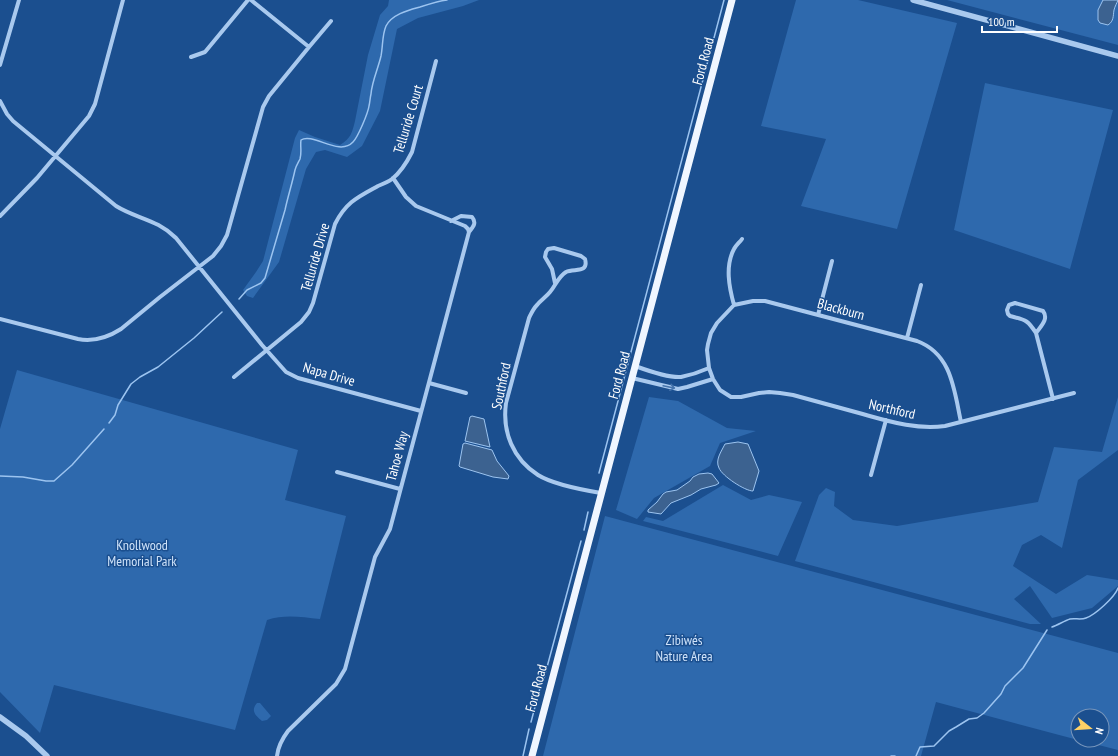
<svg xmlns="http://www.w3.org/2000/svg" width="1118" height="756" font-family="'PT Sans Narrow',sans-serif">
<rect width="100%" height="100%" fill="#1b4f8f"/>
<!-- green -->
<path fill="#2e69ad" d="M389,0H479L463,6L418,18L397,29L380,111L362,146L347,157L325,150L316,152L306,169L279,262L253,298L247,296L243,290L256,272L263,261L295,138L299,130L315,137L340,145C351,138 352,133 355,121L368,55L380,15L388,6Z
M796,0H858L957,23L897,229L801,206L826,139L761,126Z
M947,0H1118V45Z
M985,83L1113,110L1070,269L954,230Z
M17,370L298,450L285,500L346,516L320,619C301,617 285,614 267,620L235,730L54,685L40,733L0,692V429Z
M649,397L678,401L727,428L756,431L720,443L710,466L654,498L637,519L616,510Z
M1118,397V450L1078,480L1062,548L1041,535L1022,545L1013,566L1056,594L1087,575L1118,580V586L1092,608L1052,618L1030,586L1014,599L1041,624H1030L795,561L819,495L826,488L835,492L834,506L853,520L897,526L1038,502L1054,447L1102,452Z
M723,485L751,500L769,495L802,502L778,556L643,521L646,517L663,521Z
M605,516L1118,653V750L1079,740H1102V716H1078V740L936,702L921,756H543Z
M257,703H260L271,716L267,720L262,721C256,716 250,711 257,703Z"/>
<!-- water -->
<path fill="#3c6290" stroke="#9cc4f0" d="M1103,0H1118C1117,3 1115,6 1114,10C1113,16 1114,21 1108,25L1100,23L1098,20V10Z
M472,416L484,419L490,447L465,441L470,417Z
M738,442L748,444L759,471L753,491C745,491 722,476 719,468C715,460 721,452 725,444Z
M465,443L492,450L497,461L509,476L508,479L493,477L460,467L459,466L463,444Z
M708,473L712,474L719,483L716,485L701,489L691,495L671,503L661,514L648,512V510L657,502L663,494L666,492L677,490L690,481L693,477L699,474Z"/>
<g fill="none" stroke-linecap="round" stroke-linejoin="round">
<!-- stream -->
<path stroke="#9cc4f0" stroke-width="1.5" d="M239,299L247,290L261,283L265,278L285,210C288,196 292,184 295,170C296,166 298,163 300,159C302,152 300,146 301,140C313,132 339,157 353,142C358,137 368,113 369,106C370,102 370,98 371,94C372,81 378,69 381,56C383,46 382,35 386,26C392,14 409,10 420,7C429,4 438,1 447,0
M109,423L115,415L118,405L131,384L140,377L158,367L194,338L222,312
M599,473L724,0
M0,476L23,477L46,481H54L72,465L104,429
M584,530L588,512
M1052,627C1058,625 1064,621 1070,619C1075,618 1081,620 1086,618C1095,615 1115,597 1118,588
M543,682L581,541
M531,722L540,688
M523,756L529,729
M891,756H895
M916,756L920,747L934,746L949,731L956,727L969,719L977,718L984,713L1001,694L1005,686L1023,668L1047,630"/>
<!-- minor -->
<path stroke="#a9c9ee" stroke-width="4" d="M309,47L331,21
M191,57L205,52L248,0
M0,65L19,0
M0,101L7,114L13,121L116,206C137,219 157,219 176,238L262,345L286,372L298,378L421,411
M0,216L37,178L89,116L95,104L123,0
M451,221L461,216L472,217C477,223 473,227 469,232
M555,283L552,269L545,257L546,252L548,249L554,248L581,256L585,259C589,274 574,268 566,272C558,277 556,285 550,292C546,297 541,300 537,305C533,309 531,314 529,318L506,403C502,432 513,459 538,475C554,485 583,490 601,493
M734,305C729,287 725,266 734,249C736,245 740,242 742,239
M818,315L832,261
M0,319L78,339C94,342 107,338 121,329L160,297L213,256L221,246L227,235L263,107L269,96L309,47L251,0
M1036,333C1027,319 1025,320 1010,316L1008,314L1007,310L1009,305L1015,303L1043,311C1049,319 1041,326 1036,333L1053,399
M907,338L921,285
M635,366C646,370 670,378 681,377C691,375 700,372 709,368
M234,377L301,322L309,312L313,303L335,224C346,202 358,197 378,186C383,184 388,182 392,179C401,172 407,162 412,152L436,61
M632,378L678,389L687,387L713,379
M429,383L466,393
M961,422C954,390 952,354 917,341L765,301H753L734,305L717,323L711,333L708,344L707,350L709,368L713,379L720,390L731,397H741L759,393L769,392L780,393L793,395C815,401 837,407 859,413C888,421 915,430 945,426L1074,393
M337,472L400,489
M871,475L886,420
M277,756C278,746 282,739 288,731L336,684L345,669L375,557L390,529L469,232L468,229L465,226L416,206L406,197L393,178"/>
<!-- tertiary -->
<path stroke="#a9c9ee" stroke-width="5.5" d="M913,0L1118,56
M0,717L26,736L47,756"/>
<!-- primary -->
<path stroke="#f0f6ff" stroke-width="7" d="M532,756L732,0"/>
</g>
<!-- one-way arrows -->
<defs><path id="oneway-shaft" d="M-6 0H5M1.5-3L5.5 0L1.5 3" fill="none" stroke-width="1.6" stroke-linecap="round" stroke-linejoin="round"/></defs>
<use stroke="#4674ac" href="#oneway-shaft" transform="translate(669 387) rotate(12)"/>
<g text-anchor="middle" stroke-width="3" stroke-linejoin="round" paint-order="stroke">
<!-- street labels -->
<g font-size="14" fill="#fff" stroke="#1b4f8f">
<text transform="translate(703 61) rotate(-75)" y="5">Ford Road</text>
<text transform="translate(408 119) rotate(-73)" y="5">Telluride Court</text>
<text transform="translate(315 257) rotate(-74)" y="5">Telluride Drive</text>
<text transform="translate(841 309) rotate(15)" y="5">Blackburn</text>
<text transform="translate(329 374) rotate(16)" y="5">Napa Drive</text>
<text transform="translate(619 375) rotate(-75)" y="5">Ford Road</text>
<text transform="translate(501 386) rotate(-78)" y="5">Southford</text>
<text transform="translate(892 409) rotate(13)" y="5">Northford</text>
<text transform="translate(397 456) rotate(-75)" y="5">Tahoe Way</text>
<text transform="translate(536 688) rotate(-75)" y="5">Ford Road</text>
</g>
<!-- park labels -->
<g font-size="14" fill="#cfe3fa" stroke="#1b4f8f">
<text x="142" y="550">Knollwood<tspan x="142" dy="16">Memorial Park</tspan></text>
<text x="684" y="645">Zibiwés<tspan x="684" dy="16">Nature Area</tspan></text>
</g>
</g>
<!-- north arrow -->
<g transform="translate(1090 728) rotate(107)"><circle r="19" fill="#1b4f8f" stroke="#7695bc"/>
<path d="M0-3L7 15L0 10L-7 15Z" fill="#ffd166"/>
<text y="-6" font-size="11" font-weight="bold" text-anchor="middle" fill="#ffffff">N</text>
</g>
<!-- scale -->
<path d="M982 26v6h75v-6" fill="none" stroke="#ffffff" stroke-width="2"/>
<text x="988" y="26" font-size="12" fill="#ffffff" stroke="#1b4f8f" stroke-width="3" paint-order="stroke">100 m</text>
</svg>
